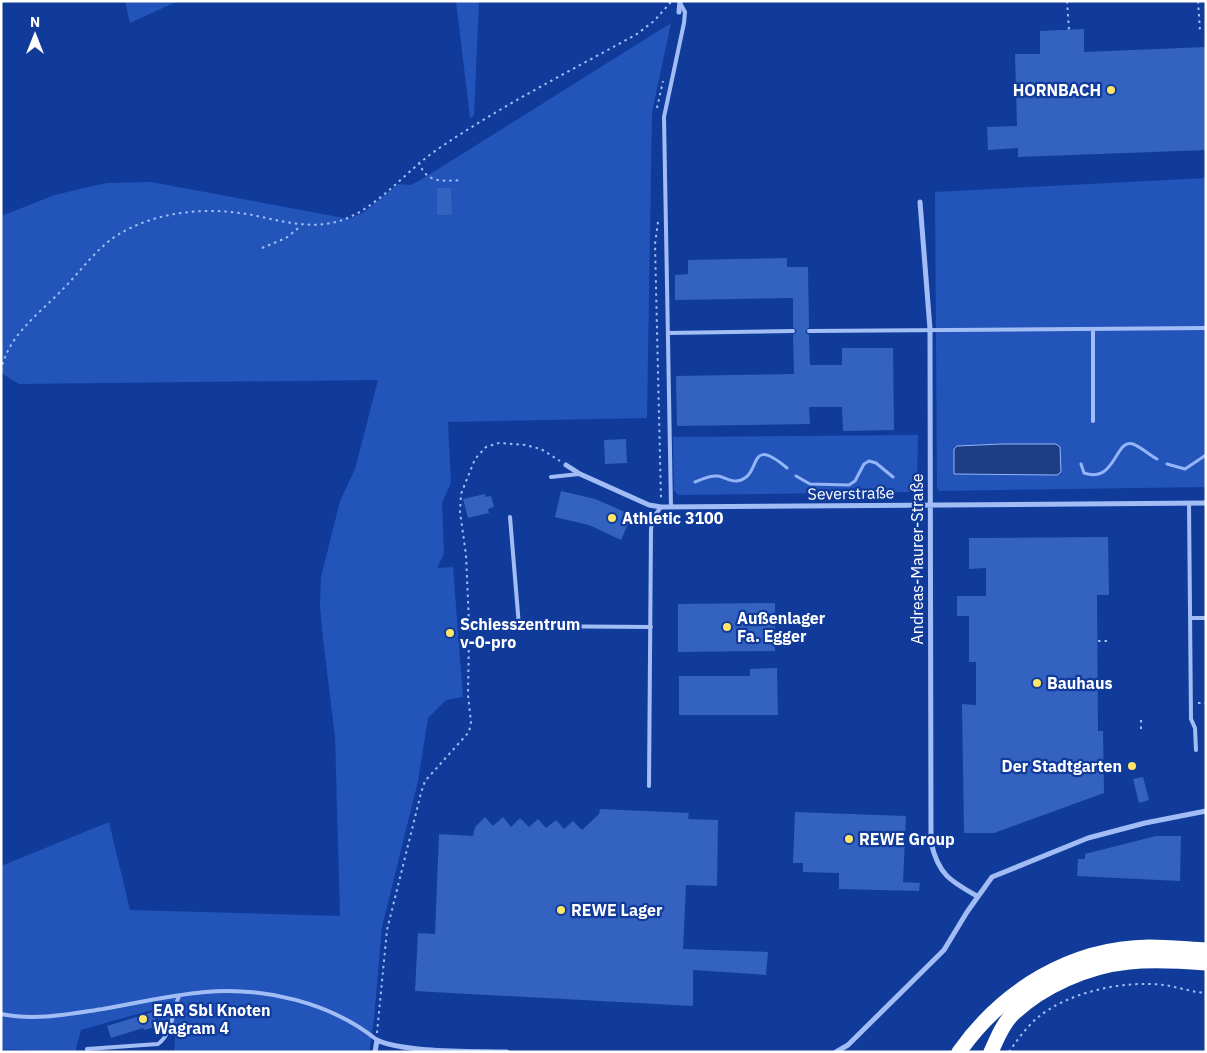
<svg xmlns="http://www.w3.org/2000/svg" width="1207" height="1053" font-family="'IBM Plex Sans',sans-serif">
<rect width="100%" height="100%" fill="#103b9a"/>
<!-- green -->
<path fill="#2254b9" d="M125,1H178L130,23Z
M456,1H479L474,116L470,118Z
M671,23L652,112L647,418L448,422L451,483L442,503L444,554L437,568L453,567L463,697L446,700L428,718L418,781L382,927L374,1019L369,1052H174L176,1028L160,1027L155,1009L81,1030L75,1052L1,1049V866L109,822L130,910L340,916L335,737L323,639L320,606L321,577L340,501L355,469L378,380L19,384L1,373V216L55,195L84,188L107,183L151,182L349,219L364,212L398,184L411,185L419,181Z
M1206,178V487L939,491L937,488L935,192Z
M918,435L917,486L911,492L678,495L674,490L673,437Z"/>
<!-- water -->
<path fill="#1d3d86" stroke="#94b6f8" d="M1002,444H1056L1060,447L1061,472L1057,475L954,474V449L957,446Z"/>
<g fill="none" stroke-linecap="round" stroke-linejoin="round">
<!-- stream -->
<path stroke="#94b6f8" stroke-width="3" d="M1081,464L1084,473C1116,484 1115,438 1133,444C1141,447 1149,455 1157,459
M1167,464L1185,469L1206,455
M796,476L810,484L849,485L855,481L864,464L869,461L876,463L893,477
M695,482C702,479 710,475 718,476C724,477 731,482 737,481C764,477 745,433 787,468"/>
</g>
<!-- building -->
<path fill="#3462c1" d="M1084,29V52L1206,47V150L1018,157V148L988,150L987,127L1017,126L1015,54H1040V31Z
M437,188H451L452,215H437Z
M787,258V267H808L809,327L805,332L809,335L810,365H842V348H893L894,430L843,431L842,407H809L810,424L677,426L676,376L794,374L793,335L797,331L793,327V298L675,300V275L688,274V260Z
M626,439L627,463L605,464L604,440Z
M561,491L595,499L632,515L621,540L589,525L555,517Z
M485,494V497L491,496L494,507L488,509L489,513L468,518L463,499Z
M1108,537L1109,595H1097L1098,731H1103L1104,793L994,833H964L962,704L976,705V662H969V616H957V596H986V568L969,569V538Z
M775,603V651L678,652V604Z
M777,668L778,715H679V676H750V669Z
M1143,777L1149,800L1139,803L1133,779Z
M600,809L689,813L688,819L718,820L717,886L686,885L683,949L768,952L766,975L693,970V1006L415,991L418,933L435,934L439,834L473,836L475,827L485,817L493,826L503,817L511,827L520,818L529,827L538,819L546,828L556,820L564,829L573,821L582,830L599,814Z
M795,812L906,816L903,882L920,883L919,891L839,889V873L803,872V863H793Z
M1156,836H1181L1180,881L1077,876L1078,859H1085V854Z
M153,1012L158,1026L144,1030L143,1028L111,1038L107,1026Z"/>
<g fill="none" stroke-linecap="round" stroke-linejoin="round">
<!-- path -->
<path stroke="#a2bdf5" stroke-width="2" stroke-dasharray="2.5 4" stroke-linecap="butt" d="M1067,1L1069,30
M1198,1L1200,31
M657,108L663,81
M419,162C426,184 443,181 462,180
M658,222L655,244L661,500
M262,248L286,238L301,226
M1,371C8,335 38,315 62,290C80,272 95,250 116,236C157,210 211,206 257,216C289,223 319,231 350,217C384,201 408,169 438,149C501,106 570,71 637,34L654,21L671,2
M469,623L466,555L460,512L461,494L475,459L486,447L499,443L525,445L541,449L560,461
M1098,641H1107
M1198,703H1206
M1141,720V731
M377,1033L387,930L421,793L425,781L469,732L471,722L468,695L469,635
M1009,1052C1017,1040 1026,1028 1036,1019C1067,992 1124,980 1164,985C1178,987 1191,992 1206,993"/>
<!-- lane -->
<path stroke="#a2bdf5" stroke-width="4" d="M1093,329V421
M809,331L1206,328
M668,333L793,331
M551,477L579,474
M1189,503L1191,719L1195,728L1196,750
M671,507L664,117L684,23L685,12L680,3
M510,517L519,626
M1190,618H1206
M469,629L519,626L651,627
M649,786L651,529L653,518L661,507
M1,1014C36,1021 69,1014 103,1009C137,1003 171,995 205,992C264,987 330,1002 377,1040
M87,1049L158,1044C173,1033 172,1012 179,996"/>
<!-- street -->
<path stroke="#a2bdf5" stroke-width="5" d="M679,12L680,1
M920,202L930,329L931,842C938,874 950,881 977,896
M566,465L580,474L649,505L661,507L1206,503
M375,1052L377,1040C404,1053 473,1051 507,1052
M836,1052L848,1045L944,950L967,912L992,877L1088,838L1145,823L1206,811"/>
<!-- highway -->
<path stroke="#fff" stroke-width="15" d="M959,1052C1003,990 1071,948 1149,947C1168,947 1187,949 1206,950
M991,1052C997,1039 1002,1025 1012,1015C1042,986 1088,966 1129,962C1154,959 1181,961 1206,963"/>
</g>
<!-- markers -->
<g fill="#ffe666" stroke="#103b9a" stroke-width="2">
<circle cx="1111" cy="90" r="5"/>
<circle cx="612" cy="518" r="5"/>
<circle cx="727" cy="627" r="5"/>
<circle cx="450" cy="633" r="5"/>
<circle cx="1037" cy="683" r="5"/>
<circle cx="1132" cy="766" r="5"/>
<circle cx="849" cy="839" r="5"/>
<circle cx="561" cy="910" r="5"/>
<circle cx="143" cy="1019" r="5"/>
</g>
<g text-anchor="middle" stroke-width="4.5" stroke-linejoin="round" paint-order="stroke">
<!-- poi labels -->
<g font-size="16" font-weight="bold" fill="#fff" stroke="#103b9a" text-anchor="start">
<text x="1101" y="96" text-anchor="end">HORNBACH</text>
<text x="622" y="524">Athletic 3100</text>
<text x="737" y="624">Außenlager<tspan x="737" dy="18">Fa. Egger</tspan></text>
<text x="460" y="630">Schiesszentrum<tspan x="460" dy="18">v-0-pro</tspan></text>
<text x="1047" y="689">Bauhaus</text>
<text x="1122" y="772" text-anchor="end">Der Stadtgarten</text>
<text x="859" y="845">REWE Group</text>
<text x="571" y="916">REWE Lager</text>
<text x="153" y="1016">EAR Sbl Knoten<tspan x="153" dy="18">Wagram 4</tspan></text>
</g>
<!-- street labels -->
<g font-size="16" fill="#fff" stroke="#103b9a">
<text transform="translate(851 493) rotate(-1)" y="6">Severstraße</text>
<text transform="translate(917 559) rotate(-90)" y="6">Andreas-Maurer-Straße</text>
</g>
</g>
<!-- border -->
<rect width="1207" height="1053" fill="none" stroke="#ffffff" stroke-width="5"/>
<!-- north arrow -->
<g transform="translate(35 35)" stroke="#103b9a" stroke-width="4" paint-order="stroke">
<path d="M0-4L9 19L0 12L-9 19Z" fill="#ffffff"/>
<text y="-8" font-size="14" font-weight="bold" text-anchor="middle" fill="#ffffff">N</text>
</g>
</svg>
